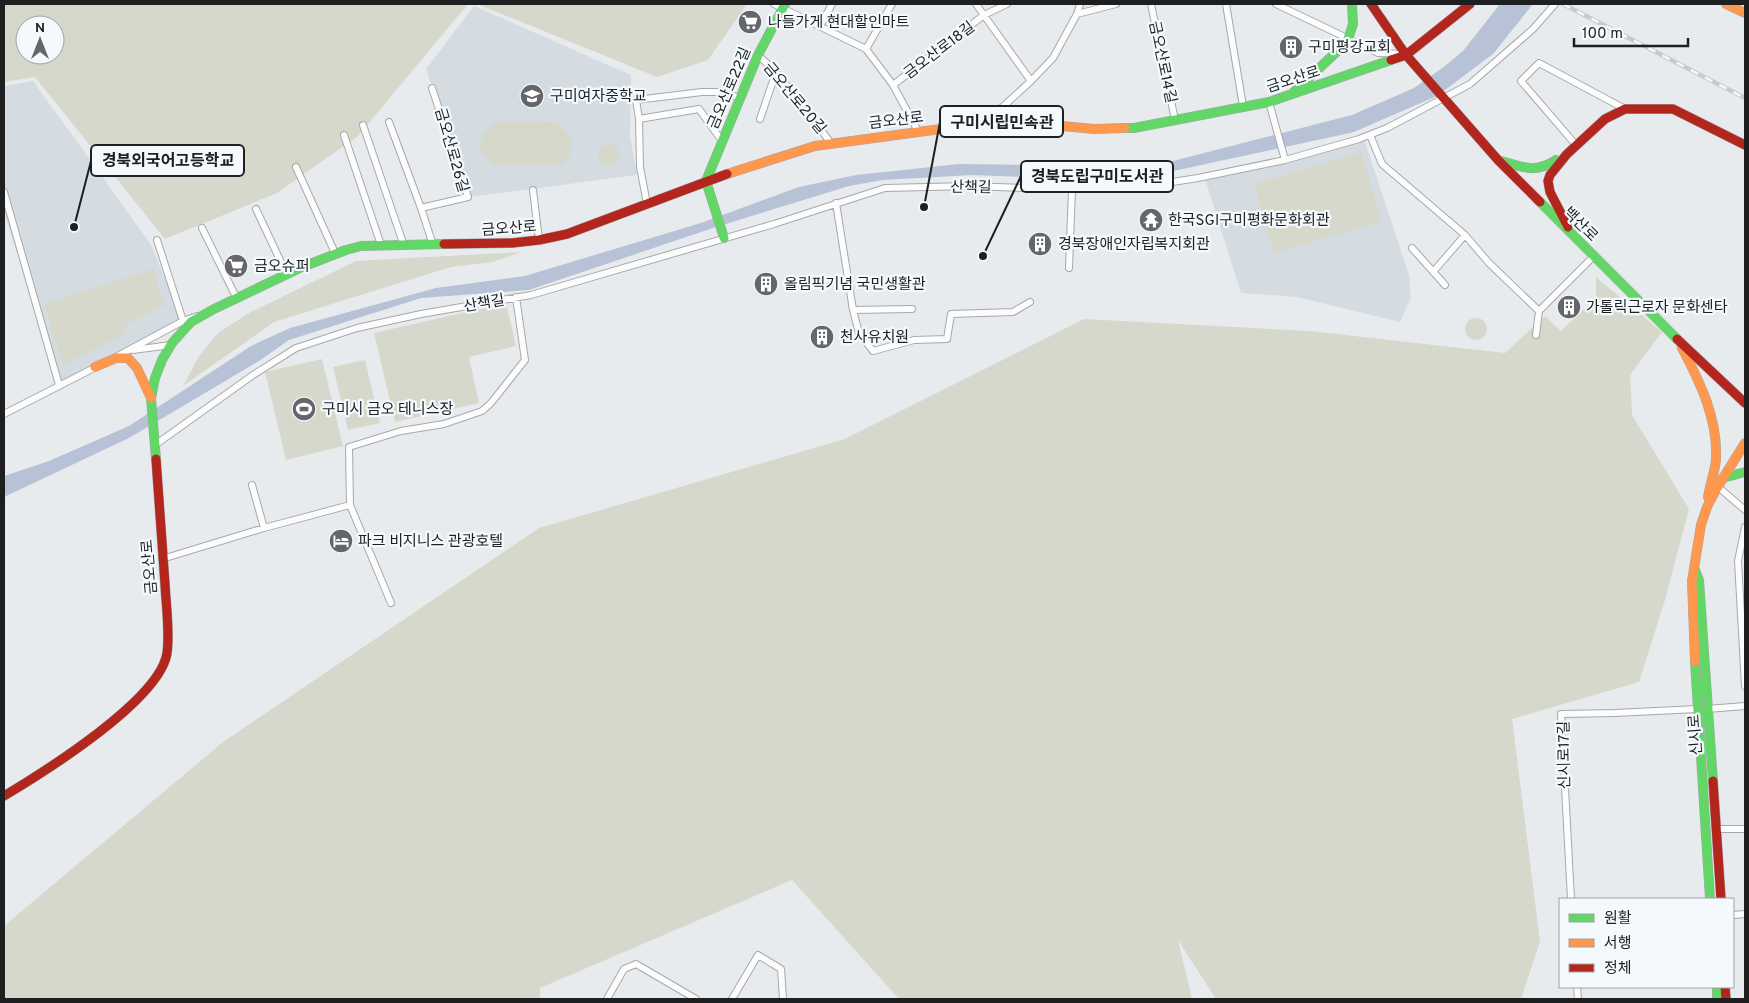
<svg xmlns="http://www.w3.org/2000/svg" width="1749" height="1003" font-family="Overpass,'Noto Sans KR',sans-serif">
<rect width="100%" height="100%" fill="#e8ebee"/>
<!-- built -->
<path fill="#d4dce2" d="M474,6L631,75L630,136L637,175L469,197L426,69Z
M33,81L150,243L183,321L59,385L4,212V86Z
M1364,139L1409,275L1411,298L1400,322L1297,297L1241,293L1205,179Z"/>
<!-- green -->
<path fill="#d6d8cc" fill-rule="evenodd" d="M4,4H468L358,136L277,193L165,239L35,77L4,82ZM25,25H55V55H25Z
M477,4H747L708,60L657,77Z
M499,121L555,122C566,128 577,143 570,156C568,160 563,162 560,165H495C471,151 479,133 499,121Z
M598 155a11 11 0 1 1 22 0a11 11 0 1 1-22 0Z
M1361,152L1382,222L1274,253L1254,184Z
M521,252L493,262L451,267L274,322L183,386L199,356L219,332L251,312L356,261Z
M153,269L165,305L128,324L124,334L63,365L44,304Z
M1596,277L1662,332L1630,375L1632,415L1689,509L1665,600L1639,682L1512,719L1540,942L1521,999H1216L1178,940L1192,999H899L792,880L540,988V999H4V926L223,742L539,528L845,439L1084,319L1310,331L1505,353L1545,316L1561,331L1596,298Z
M506,303L516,346L469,357L479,403L395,422L374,333Z
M1465 329a11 11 0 1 1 22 0a11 11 0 1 1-22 0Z
M322,359L343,446L286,460L265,372Z
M365,360L380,423L348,430L333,367Z"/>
<!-- water -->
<path fill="#b8c2d6" d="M1500,4H1533L1493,54L1437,96L1354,132L1141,178L1075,179L972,175L883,180L849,186L716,227L529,290L421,298L289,340L259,361L129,438L4,497V476L49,461L129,426L251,346L290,328L436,288L525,276L701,223L799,187L856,175L959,164L1121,166L1173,161L1352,115L1414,88L1445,66L1463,51Z"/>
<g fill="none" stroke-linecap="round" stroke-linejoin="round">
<!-- street casing -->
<g stroke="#a7a8aa" stroke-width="8">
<path id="street" d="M774,4L866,49L893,85L918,131
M976,4L1031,81
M1151,4L1175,120
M1226,4L1243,106
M1276,4L1378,53L1403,54
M1077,14L1116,4
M820,26L832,4
M866,49L892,4
M758,55L776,72L831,143
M893,85L984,15L1007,4
M1269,102L1285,160
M639,119L699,109L722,141
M760,119L776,72
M389,122L421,208L433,245
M985,123L1031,81L1053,58L1077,14L1080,4
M363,125L404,246
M344,135L381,245
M1370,135L1382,164L1465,235L1489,263L1539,311
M1576,145L1521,81L1539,63L1625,109
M296,167L335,253
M533,190L539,240
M4,192L59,385
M836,203L853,310L859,333L873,351L914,340L947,339L951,314L1013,312L1030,302
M647,204L640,167L639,119L636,100L702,92H724L739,98
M421,208L468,197L432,88
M256,209L287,275
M202,228L237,299
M157,240L183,321
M1412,248L1445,285
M1069,268L1072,189
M1433,272L1465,235
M853,310L912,309
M1536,335L1539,311L1594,256
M133,350L171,345
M114,358L183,321L197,316
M4,414L98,366
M155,445L253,375L296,348L357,328L421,314L531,295L774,224L885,188L969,186L1055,189L1140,187L1198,178L1285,160L1359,139L1387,128L1470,84L1533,29L1555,4
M252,485L264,528
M1717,486L1745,510
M1745,527L1738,561L1745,686
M162,559L264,528L350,505
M391,603L350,505L349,447L401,431L444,424L482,411L491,403L525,360L516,297
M1707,709L1745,706
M1716,829H1745
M1571,899L1561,714L1615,713L1697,709
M1733,915L1745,914
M1577,987L1578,999
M607,999L624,969L636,964L696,999
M732,999L758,955L781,969L783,999"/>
</g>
<!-- fast casing -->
<g stroke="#a7a8aa" stroke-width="10">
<path id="fast" d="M1294,92L1347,42L1353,24L1352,4
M1125,128H1134L1269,102L1391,60
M1501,161C1523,167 1535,174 1556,160
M1540,202L1677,339
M724,238L706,181L758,55L785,4
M156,459L151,398L155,378L162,360L172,343L191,322L214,309L302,267L346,250L361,246L444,244
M1723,478L1745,472
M1695,570L1699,580L1713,781
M1695,662L1710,899
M1717,987V999"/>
</g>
<!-- slow casing -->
<g stroke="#a7a8aa" stroke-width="10">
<path id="slow" d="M1726,4L1745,13
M727,174L815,146L985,123L1051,125L1094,129L1125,128
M1682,348C1700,382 1718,419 1716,459C1715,472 1710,484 1708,497
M95,367L116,358H128L137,368L151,398
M1695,662L1692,581L1701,525L1707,507L1717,488L1745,443"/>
</g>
<!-- jam casing -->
<g stroke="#a7a8aa" stroke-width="10">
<path id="jam" d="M1371,4L1406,55L1498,160L1540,202
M1391,60L1406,55L1470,4
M1568,227L1550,192L1548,181L1550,175L1567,154L1605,119L1625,109H1673L1745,145
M444,244L512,243L539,240L567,234L727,174
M1677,339L1745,403
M1713,781L1721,899
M4,796C44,772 160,700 167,653C170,633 166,605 165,584C162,543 159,501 156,459
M1725,987L1726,999"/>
</g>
<!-- street -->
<use href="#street" stroke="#fcfcfc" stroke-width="6"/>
<!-- fast -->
<use href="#fast" stroke="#63d668" stroke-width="9"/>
<!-- slow -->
<use href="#slow" stroke="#ff974d" stroke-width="9"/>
<!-- jam -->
<use href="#jam" stroke="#b3261e" stroke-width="9"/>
<!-- rail casing -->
<g stroke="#c9cbcb" stroke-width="4.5">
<path id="rail" d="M1563,4L1745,98"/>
</g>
<!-- rail -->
<use href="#rail" stroke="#f4f9fd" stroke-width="2.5" stroke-dasharray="8" stroke-linecap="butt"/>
</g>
<!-- icons -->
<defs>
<g id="supermarket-disc" transform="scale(1.25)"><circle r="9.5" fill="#646669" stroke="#f4f9fd"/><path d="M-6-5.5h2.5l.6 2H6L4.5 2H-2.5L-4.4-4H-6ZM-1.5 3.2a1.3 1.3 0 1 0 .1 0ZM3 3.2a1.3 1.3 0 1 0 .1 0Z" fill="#fff"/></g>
<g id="building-disc" transform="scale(1.25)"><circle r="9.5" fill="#646669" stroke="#f4f9fd"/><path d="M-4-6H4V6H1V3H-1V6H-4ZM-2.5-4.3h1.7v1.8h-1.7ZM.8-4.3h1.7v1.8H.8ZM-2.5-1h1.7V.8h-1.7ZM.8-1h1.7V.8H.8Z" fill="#fff"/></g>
<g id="school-disc" transform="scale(1.25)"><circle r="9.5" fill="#646669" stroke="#f4f9fd"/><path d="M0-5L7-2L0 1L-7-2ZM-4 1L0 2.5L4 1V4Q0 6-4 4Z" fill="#fff"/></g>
<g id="temple-disc" transform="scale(1.25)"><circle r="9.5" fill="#646669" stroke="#f4f9fd"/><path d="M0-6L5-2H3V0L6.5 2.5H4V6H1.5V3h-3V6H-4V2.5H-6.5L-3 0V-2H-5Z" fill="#fff"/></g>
<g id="stadium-disc" transform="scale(1.25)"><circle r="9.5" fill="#646669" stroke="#f4f9fd"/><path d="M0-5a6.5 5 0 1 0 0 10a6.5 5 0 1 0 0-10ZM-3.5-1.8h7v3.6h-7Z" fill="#fff"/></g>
<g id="hotel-disc" transform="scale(1.25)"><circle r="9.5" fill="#646669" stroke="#f4f9fd"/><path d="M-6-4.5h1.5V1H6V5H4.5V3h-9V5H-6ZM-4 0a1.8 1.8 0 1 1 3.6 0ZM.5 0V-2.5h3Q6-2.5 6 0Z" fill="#fff"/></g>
</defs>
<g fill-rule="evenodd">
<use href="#supermarket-disc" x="750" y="22"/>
<use href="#building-disc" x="1291" y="47"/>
<use href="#school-disc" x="532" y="96"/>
<use href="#temple-disc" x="1151" y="220"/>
<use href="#building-disc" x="1040" y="244"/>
<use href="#supermarket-disc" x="236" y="266"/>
<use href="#building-disc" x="766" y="284"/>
<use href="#building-disc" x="1569" y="307"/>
<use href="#building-disc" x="822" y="337"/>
<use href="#stadium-disc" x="304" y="409"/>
<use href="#hotel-disc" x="341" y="541"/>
</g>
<g text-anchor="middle" stroke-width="4.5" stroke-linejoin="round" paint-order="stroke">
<!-- poi labels -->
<g font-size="15" fill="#1d1f21" stroke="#f4f9fd" text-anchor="start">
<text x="768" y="27">나들가게 현대할인마트</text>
<text x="1308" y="52">구미평강교회</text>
<text x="550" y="101">구미여자중학교</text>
<text x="1168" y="225">한국SGI구미평화문화회관</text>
<text x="1058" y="249">경북장애인자립복지회관</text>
<text x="254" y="271">금오슈퍼</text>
<text x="784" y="289">올림픽기념 국민생활관</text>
<text x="1586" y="312">가톨릭근로자 문화센타</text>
<text x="840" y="342">천사유치원</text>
<text x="322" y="414">구미시 금오 테니스장</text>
<text x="358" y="546">파크 비지니스 관광호텔</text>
</g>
<!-- street labels -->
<g font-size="15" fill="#1d1f21" stroke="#f4f9fd">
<text transform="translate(939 50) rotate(-37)" y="5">금오산로18길</text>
<text transform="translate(1163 62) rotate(78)" y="5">금오산로14길</text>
<text transform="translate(1293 79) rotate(-18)" y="5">금오산로</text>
<text transform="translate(729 88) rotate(-67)" y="5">금오산로22길</text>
<text transform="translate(795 98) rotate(50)" y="5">금오산로20길</text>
<text transform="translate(896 120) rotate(-7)" y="5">금오산로</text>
<text transform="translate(452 150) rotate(74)" y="5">금오산로26길</text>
<text transform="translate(971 187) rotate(1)" y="5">산책길</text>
<text transform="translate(1581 224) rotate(45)" y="5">백산로</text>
<text transform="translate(509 228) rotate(-4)" y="5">금오산로</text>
<text transform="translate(484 303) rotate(-10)" y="5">산책길</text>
<text transform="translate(149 567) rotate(-95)" y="5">금오산로</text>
<text transform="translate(1695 735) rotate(-94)" y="5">신시로</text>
<text transform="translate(1564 755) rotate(-91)" y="5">신시로17길</text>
</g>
</g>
<!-- callouts -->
<path fill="none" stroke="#1d1f21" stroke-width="2" d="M924 207L940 122M74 227L91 161M983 256L1021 176"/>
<g fill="#1d1f21" stroke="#f4f9fd" stroke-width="2">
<circle cx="924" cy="207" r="5"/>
<circle cx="74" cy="227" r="5"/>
<circle cx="983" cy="256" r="5"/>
</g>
<g fill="#f4f9fd" stroke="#1d1f21" stroke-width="2">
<rect x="940" y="106" width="123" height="31" rx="5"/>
<rect x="91" y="145" width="153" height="31" rx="5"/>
<rect x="1021" y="161" width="152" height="31" rx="5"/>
</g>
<g font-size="16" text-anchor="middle" font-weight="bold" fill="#1d1f21">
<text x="1002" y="128">구미시립민속관</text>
<text x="168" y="166">경북외국어고등학교</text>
<text x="1097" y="182">경북도립구미도서관</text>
</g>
<!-- border -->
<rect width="1749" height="1003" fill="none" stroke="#1d1f21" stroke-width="10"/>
<!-- legend -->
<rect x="1559" y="898" width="175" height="90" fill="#f4f9fd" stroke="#9ea2a5"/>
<rect x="1569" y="914" width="25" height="8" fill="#63d668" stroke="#9ea2a5"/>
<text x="1604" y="923" font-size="15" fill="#1d1f21">원활</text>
<rect x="1569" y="939" width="25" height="8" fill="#ff974d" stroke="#9ea2a5"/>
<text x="1604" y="948" font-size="15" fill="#1d1f21">서행</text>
<rect x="1569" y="964" width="25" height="8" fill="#b3261e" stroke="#9ea2a5"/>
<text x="1604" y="973" font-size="15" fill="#1d1f21">정체</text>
<!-- north arrow -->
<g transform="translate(40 40)"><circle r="24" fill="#f4f9fd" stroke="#9ea2a5"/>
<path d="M0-4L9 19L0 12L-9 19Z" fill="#646669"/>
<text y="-8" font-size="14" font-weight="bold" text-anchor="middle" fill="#1d1f21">N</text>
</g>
<!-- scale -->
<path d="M1574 38v8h114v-8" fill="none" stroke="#1d1f21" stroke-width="2.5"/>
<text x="1582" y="38" font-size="15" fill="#1d1f21" stroke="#f4f9fd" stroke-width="4" paint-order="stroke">100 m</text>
</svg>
